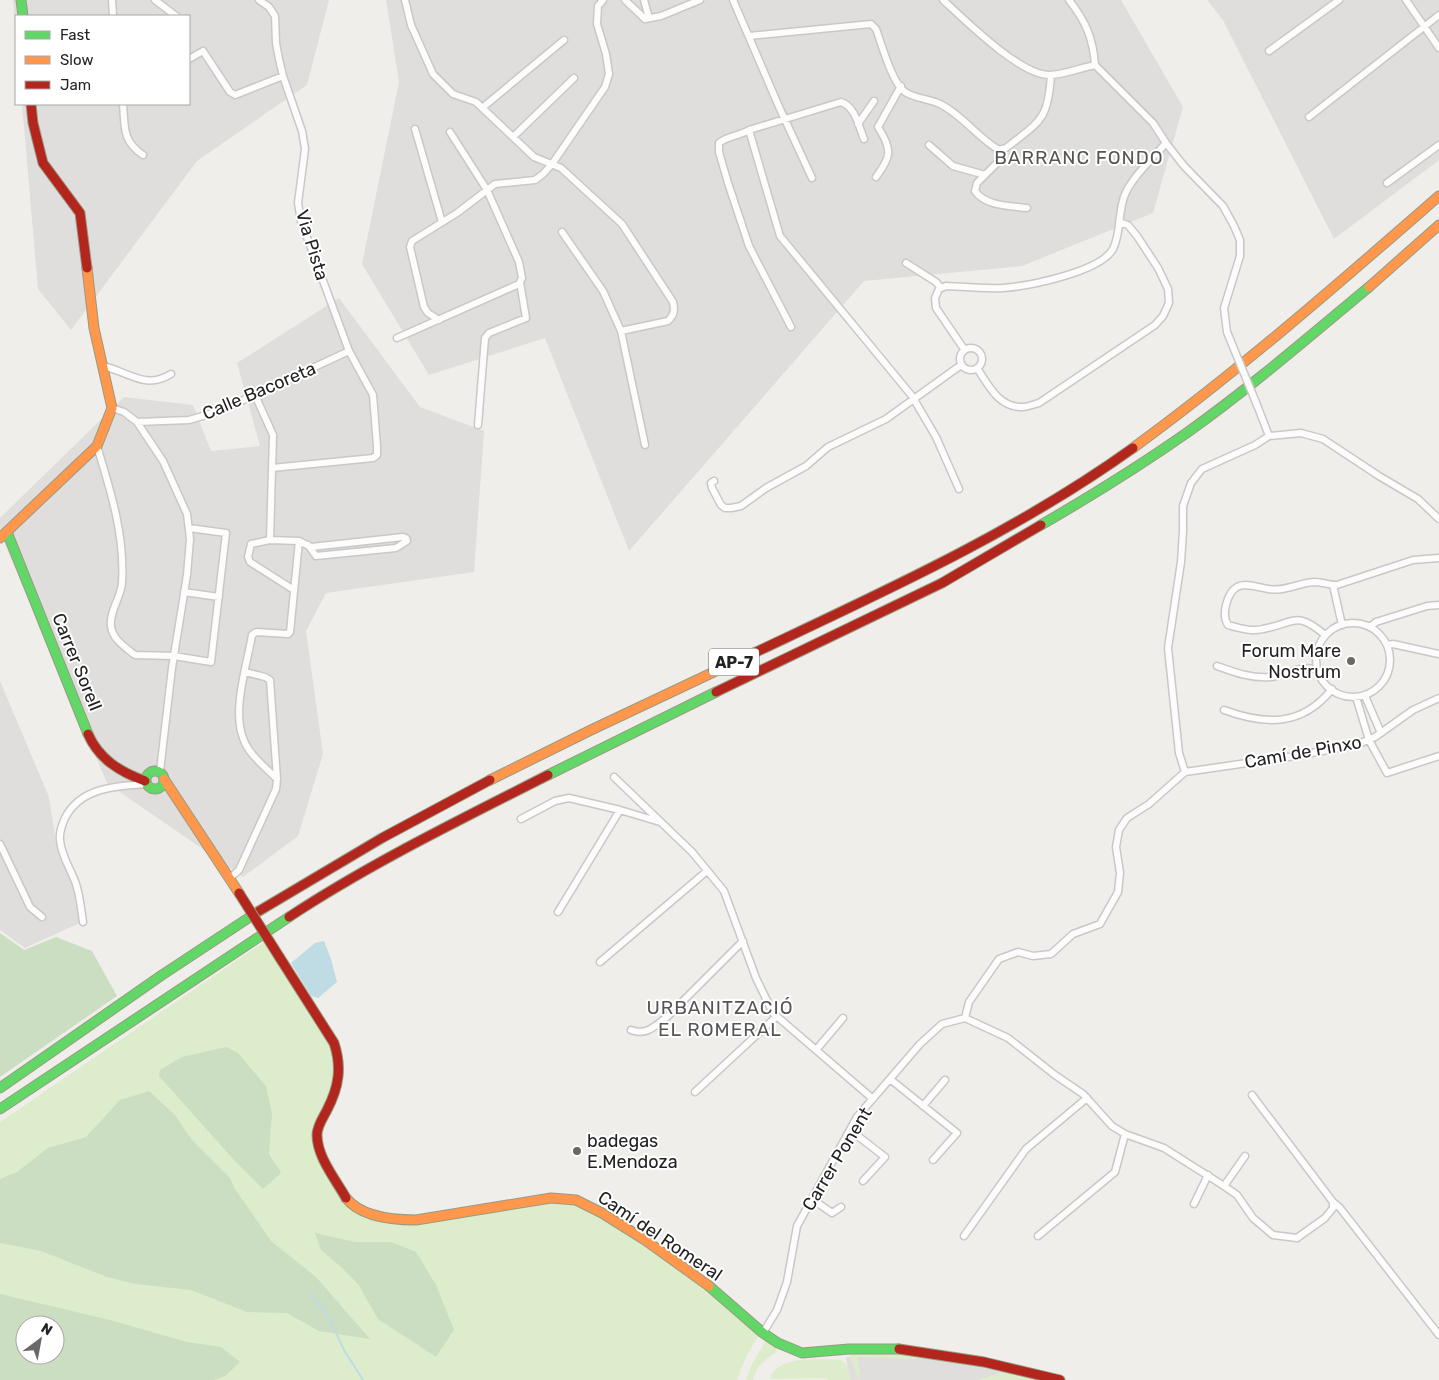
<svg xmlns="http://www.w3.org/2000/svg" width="1439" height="1380" font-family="Rubik,sans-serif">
<rect width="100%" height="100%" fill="#f0eeeb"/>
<!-- residential -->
<path fill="#dfdedc" d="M13,0H329L307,85L197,161L71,330L38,289L22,104H189V16H16V34Z
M386,0H1121L1183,107L1153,213L1022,266L864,281L629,551L545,338L429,375L362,264L399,82Z
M1207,0H1439V160L1334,239L1223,20Z
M339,298L420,407L484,431L474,572L326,593L306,631L323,754L298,836L243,877L107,783L0,533V518L124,397L193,405L211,451L260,446L237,363Z
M0,681L49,797L56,843L72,882L80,923L25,948L0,930Z
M855,1356L927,1358L942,1360L1010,1372L1012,1380H850L846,1358Z"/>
<!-- grass -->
<path fill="#ddeccb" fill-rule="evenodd" d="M265,941L328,1040L335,1058L336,1076L332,1091L314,1134L352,1209L407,1224L437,1222V1219L553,1201L575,1204L596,1213L698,1283L760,1333L746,1357L737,1380H0V1122ZM25,1325H55V1355H25Z
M766,1340L775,1346L777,1352C764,1360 757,1365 753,1380H746L751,1366Z
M896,1351L977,1365L978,1367L927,1358L904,1359L857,1357L860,1373L859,1374L860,1380H859L848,1352Z
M841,1360L847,1365L851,1380H828L827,1378L772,1379L770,1377C782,1354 819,1360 841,1360Z
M1010,1372L1044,1380H976L1001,1373L1010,1374Z"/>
<!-- forest -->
<path fill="#cbdec1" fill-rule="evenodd" d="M0,933L24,950L56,937L92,951L117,996L0,1077Z
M226,1047L238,1053L266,1086L272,1113L269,1154L281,1173L263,1189L234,1160L159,1076L160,1070L182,1057Z
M149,1091L175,1115L192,1140L230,1178L235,1189L271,1241L316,1277L370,1339L319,1331L287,1313L247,1312L191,1290L136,1284L107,1277L41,1251L0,1243V1179L17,1172L48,1148L86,1137L120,1100Z
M315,1233L355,1242H391L416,1252L436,1285L454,1330L436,1357L378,1319L358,1284L340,1266L321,1250Z
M0,1294L110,1320L187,1342L221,1347L240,1362L225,1376L214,1380H0ZM25,1325H55V1355H25Z"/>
<!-- water -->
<path fill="#bfdbe3" d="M324,941L331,959L337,982L318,998L311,996L291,963L315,943Z"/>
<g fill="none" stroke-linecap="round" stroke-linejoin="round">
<!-- stream -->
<path stroke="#bfdbe3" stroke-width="2" d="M311,1295L328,1316L344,1350L363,1380"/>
<!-- street casing -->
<g stroke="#c9c8c7" stroke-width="9">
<path id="street" d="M112,0L113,16
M155,0L176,16
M259,0L269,7L275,16L276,43L279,59L283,76L302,131L305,149L298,203L301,221L349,351L373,395L377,446V455L373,458L272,468
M405,0L411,25L433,74L453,94L476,102L534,157L561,168L622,224L673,302C675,311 674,315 668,321L621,331L645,445
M625,0L645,19L661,16L700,0
M644,0L649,18
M733,0L780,109L812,178
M943,0C965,20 1020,75 1049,75C1063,75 1080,68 1095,65
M1069,0C1086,22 1093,38 1095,65L1153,123L1166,143L1184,166L1223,206L1234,226L1240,240V256L1224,308L1227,332
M1406,0L1439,48
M749,36L871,24L876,29C882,45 892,83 905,92C916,99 931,99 942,105C963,116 978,138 999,150L1006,148C1040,121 1048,121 1051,75
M1269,51L1339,0
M189,59L203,51L230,92L235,95L283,76
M123,104C125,127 122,141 143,155
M482,108L564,40
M1309,117L1439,15
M858,124L874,101
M415,129L442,222
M749,130C739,136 727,136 719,143V152L728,183L749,246L791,327
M513,137L574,78
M864,139C859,127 855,106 841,102L749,130L780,236L912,396L936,437L959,489
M929,145L953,166L985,175
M1002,149L997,163L977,183L975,191C985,206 1010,206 1027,208
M876,177C892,156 892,149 878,127L901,86
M1387,183L1439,145
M562,232L603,291L621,331
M906,263L936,282L941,288
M439,320L428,313L424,307L410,247L412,241L457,213L495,184L535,180L543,174L552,164L605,87L609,74L606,54L597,24L598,6L603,0
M397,338L519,284L522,278L519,262L487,190L450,132
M960 359a11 11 0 1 1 22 0a11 11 0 1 1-22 0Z
M964,349L936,308L935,298L939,289L946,286C965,287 985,289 1003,288C1029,286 1100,272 1113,249C1121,233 1118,214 1124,197C1130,179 1153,158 1166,143
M103,366C129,372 145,390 171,374
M977,368C989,386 999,408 1023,407C1028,407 1034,404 1039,403L1155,325L1163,316L1169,303L1168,289L1158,268L1137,236L1128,225L1119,222
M255,395L273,435L270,540L299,541L311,547L403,537L406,538L407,541L396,548L316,556L308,545
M1257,405L1269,436
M112,408L124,412L137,422L163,461L187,514L190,539L187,575L172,668L160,771
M137,422L189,420L220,411L349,351
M478,425L485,338L489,333L526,318L520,282
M97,446C110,489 125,535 122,582C122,596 109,611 111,626C112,639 126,648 135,655L174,656L211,662L226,533L189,528
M714,481L711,483L712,488L721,505L725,508H731L741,506L766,488L806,466L828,447L886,419L961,365
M270,540L251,544L248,557L250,562L294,590
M1333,585L1342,625
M184,592L219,597
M1316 660a37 37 0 1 1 74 0a37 37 0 1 1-74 0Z
M1370,627L1376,622L1427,606L1439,605
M1325,635C1296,610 1295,623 1263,629C1252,632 1239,628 1228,625C1221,615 1227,593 1237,587C1246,582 1260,588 1268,589C1284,592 1298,583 1314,582C1321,582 1329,585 1337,585L1413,560L1439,558
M1387,645L1393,644L1439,654
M1217,666C1234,672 1252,679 1271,677C1287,675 1301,664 1317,670
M1365,696L1381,733
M1356,697L1369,740L1387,773L1439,756
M1224,710C1265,725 1302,727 1332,689
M1185,772L1179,753L1168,648L1181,562L1183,531V506L1191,483L1202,469L1255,445L1269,436L1301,433L1323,439L1379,476L1418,499L1439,519
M1185,772L1295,756L1356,745L1375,737L1413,710L1439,698
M614,777L692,852L724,891L756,978L773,1013L873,1099
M277,779C265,767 248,754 243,738C232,709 247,665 252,635L256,632L288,634L290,632L299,541
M521,819L555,801L569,798L620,810
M0,844L30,907L42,917
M230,878L239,870L276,789L277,779L270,680L265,677L245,672
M558,912L620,810L660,822
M83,922C81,909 80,896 76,884C71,869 61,856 60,840C59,832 62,825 65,818C81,787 116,786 147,784
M600,962L707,871
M965,1018L969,1002L999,959L1018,952L1033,956L1051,954L1073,934L1100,924L1118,892L1120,873L1116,847L1119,830L1127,818L1149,804L1185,772
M631,1030C646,1036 655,1026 667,1017L743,941
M816,1050L843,1018
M890,1079L957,1133L933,1160
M695,1092L777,1016
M1252,1095L1333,1202L1340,1208L1439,1335
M923,1106L945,1080
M850,1130L885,1157L863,1181
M1224,1186L1245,1156
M812,1199L832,1213L841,1207
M1194,1204L1208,1175
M964,1236L1026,1149L1087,1098
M1038,1236L1115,1172L1125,1134
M763,1333L777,1310L787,1282L797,1226L857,1117L920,1044L942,1024L965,1018L1008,1038L1055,1075L1083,1094L1112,1126L1125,1134L1164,1148L1224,1186L1237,1195L1253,1218L1273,1235L1297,1238L1325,1218L1333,1208V1202"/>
</g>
<!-- fast casing -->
<g stroke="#999a82" stroke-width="11">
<path id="fast" d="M21,0L23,16
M1041,525C1091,496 1141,465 1188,432C1251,387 1310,336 1369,287
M7,532L88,734
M146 780a9 9 0 1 1 18 0a9 9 0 1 1-18 0Z
M548,775L716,692
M0,1088L162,975L259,911
M0,1109L289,917
M709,1286L763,1333L778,1343L802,1353L849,1349H899"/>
</g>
<!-- slow casing -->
<g stroke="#999a82" stroke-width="11">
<path id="slow" d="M1369,287L1439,225
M1133,448C1240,370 1339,283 1439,196
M0,538L97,446L112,408L94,328L87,268
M164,779L239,893
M490,780L591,730L754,653
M346,1198C361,1217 393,1220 416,1220L551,1198L576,1200L602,1213L645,1240L709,1286"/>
</g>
<!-- jam casing -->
<g stroke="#999a82" stroke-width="11">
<path id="jam" d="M31,104L33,123L43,163L80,213L87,268
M754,653C883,592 1016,532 1133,448
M716,692L942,583L1041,525
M88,734C99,759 120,772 145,781
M259,911L382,838L490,780
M289,917C371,863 460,820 548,775
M280,958L334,1043C342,1067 339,1087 327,1110C323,1118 317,1126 317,1135C317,1157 336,1180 346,1198
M899,1349L984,1362L1060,1380"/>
</g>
<!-- street -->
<use href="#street" stroke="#fdfcfc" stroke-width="6"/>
<!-- fast -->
<use href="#fast" stroke="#63d668" stroke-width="9"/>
<!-- slow -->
<use href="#slow" stroke="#ff974d" stroke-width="9"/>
<!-- jam -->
<use href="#jam" stroke="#b3261e" stroke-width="9"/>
<!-- street-bridge casing -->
<g stroke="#c9c8c7" stroke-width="9" stroke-linecap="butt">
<path id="street-bridge" d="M1227,332L1257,405"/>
</g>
<!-- jam-bridge casing -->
<g stroke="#999a82" stroke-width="11" stroke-linecap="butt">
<path id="jam-bridge" d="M239,893L280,958"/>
</g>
<!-- street-bridge -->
<use href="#street-bridge" stroke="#fdfcfc" stroke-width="6"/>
<!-- jam-bridge -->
<use href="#jam-bridge" stroke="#b3261e" stroke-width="9"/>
</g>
<!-- markers -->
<g fill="#6a6968" stroke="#fff" stroke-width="2">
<circle cx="1351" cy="661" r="5"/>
<circle cx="577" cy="1151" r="5"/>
</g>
<g text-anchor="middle" stroke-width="4" stroke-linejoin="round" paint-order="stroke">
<!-- shield labels -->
<rect fill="#fff" stroke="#646464" stroke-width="1" x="709" y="648.5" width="50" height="27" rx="4"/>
<g font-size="16" font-weight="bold" fill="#222">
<text x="734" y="668">AP-7</text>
</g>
<!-- street labels -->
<g font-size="18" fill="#222" stroke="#fff">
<text transform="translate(312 245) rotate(73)" y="6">Via Pista</text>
<text transform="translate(259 391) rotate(-23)" y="6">Calle Bacoreta</text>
<text transform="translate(77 662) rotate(68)" y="6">Carrer Sorell</text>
<text transform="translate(1303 752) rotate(-10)" y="6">Camí de Pinxo</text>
<text transform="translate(837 1159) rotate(-59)" y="6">Carrer Ponent</text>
<text transform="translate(660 1236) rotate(34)" y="6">Camí del Romeral</text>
</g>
<!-- poi labels -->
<g font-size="18" fill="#222" stroke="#fff" text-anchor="end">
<text x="1341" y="657">Forum Mare<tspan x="1341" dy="21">Nostrum</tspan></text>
<text x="587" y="1147" text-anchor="start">badegas<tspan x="587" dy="21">E.Mendoza</tspan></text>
</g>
<!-- neighbourhood labels -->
<g font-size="19" letter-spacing="1" fill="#555" stroke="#fff">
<text x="1079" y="164">BARRANC FONDO</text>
<text x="720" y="1014">URBANITZACIÓ<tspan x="720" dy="22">EL ROMERAL</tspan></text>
</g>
</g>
<!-- legend -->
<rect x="15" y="15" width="175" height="90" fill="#ffffff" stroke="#a7a7a7"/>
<rect x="25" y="31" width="25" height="8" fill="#63d668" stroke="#a7a7a7"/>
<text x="60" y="40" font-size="15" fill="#222222">Fast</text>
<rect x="25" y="56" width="25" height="8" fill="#ff974d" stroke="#a7a7a7"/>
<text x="60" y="65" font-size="15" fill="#222222">Slow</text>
<rect x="25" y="81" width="25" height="8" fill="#b3261e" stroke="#a7a7a7"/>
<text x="60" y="90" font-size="15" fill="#222222">Jam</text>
<!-- north arrow -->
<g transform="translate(40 1340) rotate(32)"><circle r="24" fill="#ffffff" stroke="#a7a7a7"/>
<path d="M0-4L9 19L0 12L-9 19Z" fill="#6a6968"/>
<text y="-8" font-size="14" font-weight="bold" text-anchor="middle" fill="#222222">N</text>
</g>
</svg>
